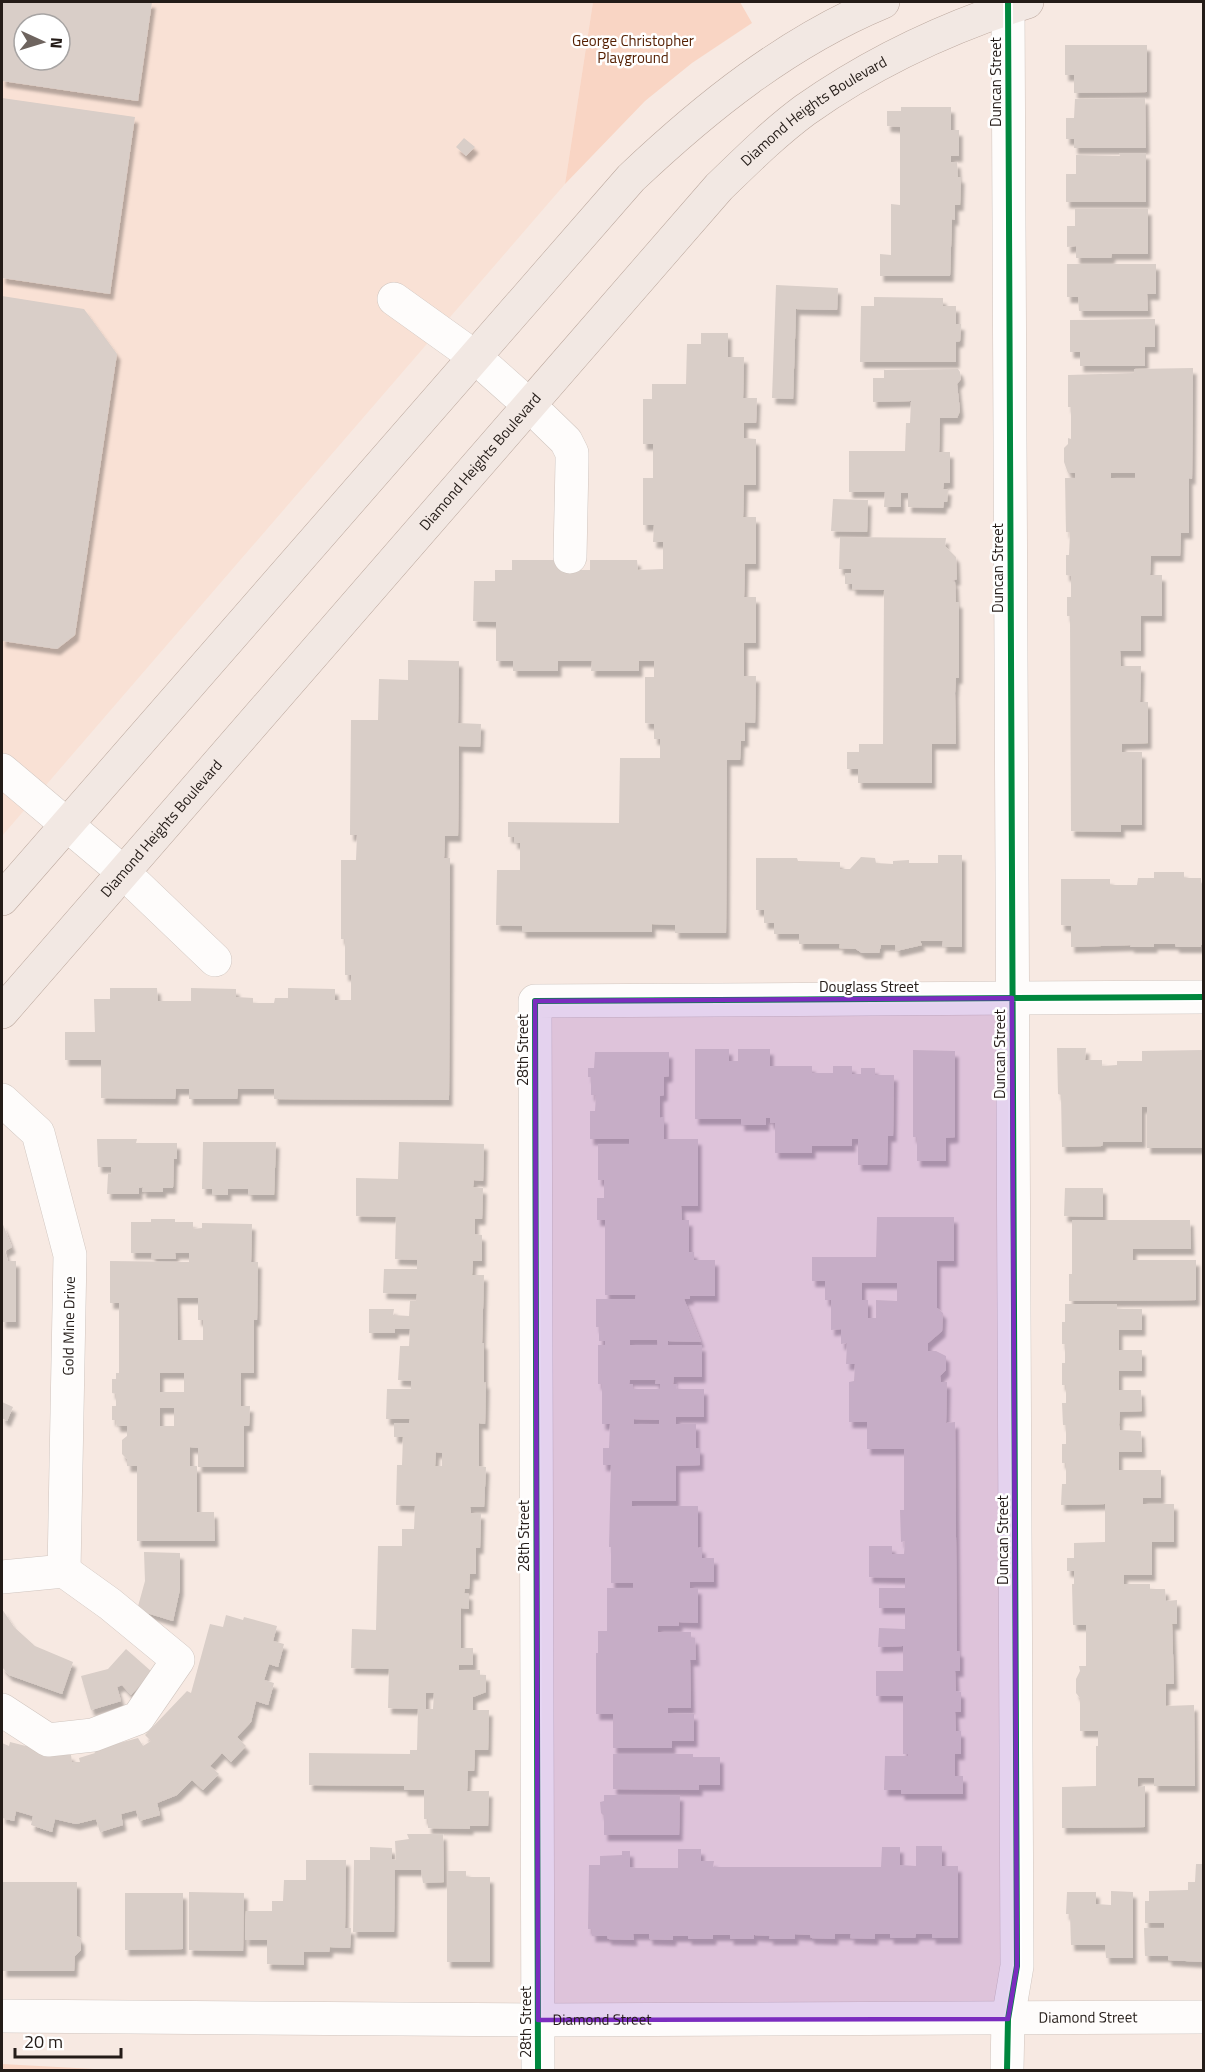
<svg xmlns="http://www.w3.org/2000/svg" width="1205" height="2072" font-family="'Titillium Web',sans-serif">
<defs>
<filter id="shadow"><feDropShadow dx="3.5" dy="6" stdDeviation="1.5" flood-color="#0004"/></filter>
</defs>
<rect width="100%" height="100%" fill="#f7e9e2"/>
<!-- built -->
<path fill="#f9e1d5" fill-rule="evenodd" d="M2,2H593L565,184L2,836ZM24,24H60V60H24Z"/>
<!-- green -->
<path fill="#f9d5c4" d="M593,2H740L752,23L692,63L645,101L565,184Z
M2,2064L113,2070H2Z"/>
<!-- building -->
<path fill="#d9cec8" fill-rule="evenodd" filter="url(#shadow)" d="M2,2H152L138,101L2,81ZM24,24H60V60H24Z
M1065,45H1147V92L1074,93V75H1065Z
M2,98L135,117L110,294L2,278Z
M1145,98L1146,148H1074V139H1066V118H1074L1075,99Z
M901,107H951V130H959V156H951V162H957L958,177H961L960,205H955V220L952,219L950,276H880V254L891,255V204L900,205V127L887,126V111H901Z
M464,138L475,147L466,156L456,147Z
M1119,153H1146V202H1066V174H1076V155L1120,156Z
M1075,209H1148V254H1112L1111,258H1076V246L1067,247V226H1075Z
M1067,264H1156V294H1147L1148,311H1079L1078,297H1067Z
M776,285L838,288L837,310L796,309L793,399L772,398Z
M2,296L84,309L117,354L75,635L57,649L2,641Z
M874,297L943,298V306H956V324H961L960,341L956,342V362H860L861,306H874Z
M1155,319V347H1145V366H1080V352H1070V320Z
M701,333H728V357H744L743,398H757L756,423H744V438L756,439V485H744L743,517H756V564H745L744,597H756V643H744V676H756L755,723L745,722V741H741L740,760H727L726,933H675V925L652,924V932H522V926L496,925L497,870H520V843H514V837H508V822L619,823L620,758H660V739H654V724L645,723V677H654V661H639V671H591L592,661H558V671H513V661H496V622L473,621L474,581H495V570H512V560H561V570H590V560H637L638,570L663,569V542H653L654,525H643V478H653V444H643V399H652V384H686L687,344H701Z
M1193,368L1192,479L1189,478V533H1181L1180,556H1151L1150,575H1162V616H1141V651H1120L1121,666H1141L1140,702H1148V743L1122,744V752H1142V825H1121V832L1071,831L1070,616H1067V597H1071V576L1066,575V555H1069L1070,532H1066L1065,478H1075V473H1068L1064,462V448L1068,444V438L1071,439V407H1068V375L1134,373V369ZM1111,473H1135V478H1111Z
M958,369L960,372L961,379L957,384L960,411L957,418H940L939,452H950V483H944L943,489H948L947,502H944L943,508L908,507V493H901V507H884L885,492H849V451H905L906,423H910L911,401L873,402V378H884V370Z
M833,499L868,500L867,532L831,531Z
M840,537L946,538L945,546L956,557L957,579L952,581L955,582L956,602H959V678H956L955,693L956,744H932V783H858V769H847V752H859V744H883L884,590L852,589V584H845V573H851V569H839Z
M408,660L459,661L458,723L481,724L480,747L459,746L458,836H445L444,858H450L449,1100L274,1099V1089H238L237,1099H189V1089H176L175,1099L101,1098V1060H65V1032H95L94,999H110V988H157L158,1001H191V988L236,989V997L253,998V1003H274L275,998H288V988L335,989V1000H351V975H345V939H341V860H356L357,835H350L351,720H378L379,679L408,680Z
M938,855H962V947H942L943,941H920L922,945L896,951L895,945H881L879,953H862L856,949L839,948L840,944H799V934H774V923H764V910H756V858H797L798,861L840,862V869H850L861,857L875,858L876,863L893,864V861L909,860V863H938Z
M1154,872H1184V878H1201V884H1203V945H1201V947H1176L1175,944H1154V947H1130L1131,945L1071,947V926L1061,925V879H1110V885H1137L1138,878H1154Z
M1057,1048H1086L1085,1060H1102V1066L1117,1065V1061H1142V1051L1203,1050V1148H1147V1107H1142V1142H1103L1102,1146L1062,1147L1061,1095L1058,1094Z
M695,1049H729V1061H738V1049H770V1066H812V1073H833V1066H852V1074H861V1068H875V1075H894L893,1136H888L887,1165H858V1139H852V1146H812V1153H775V1123H770V1118H766V1125H741V1119H695Z
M913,1050L955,1051V1137L946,1138V1161H917V1137H913Z
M595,1052H669V1076L664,1077V1095L660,1096V1118L664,1117V1139H698V1206H681L682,1220H689V1252H694V1260H715V1296H690V1299H684L701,1342L668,1341V1345H702V1377H674L673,1384H677L676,1389H704V1417H676V1424H696V1448H700V1465L676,1466V1501H632V1506H698V1548L702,1547V1558H714V1582H690V1588H698V1623L679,1622V1626H658V1632H691V1638H695L696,1660H690L691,1708H668V1713L694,1714V1741H672V1748H613V1714H596V1653H598V1631H607V1588H633V1583H611V1547H609L611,1465H603V1448H609L610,1424H602V1384H598V1345H605V1341H599V1327H596V1299H635L636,1295H605V1220H597V1198H604V1180H598V1144H629V1139H590V1111H595L596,1095H591V1077H588V1068H594ZM630,1340H657L658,1345H630ZM630,1380H656L655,1384H660V1389H633V1384H629ZM634,1419L659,1420V1424H634Z
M97,1139H137L136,1143H177V1159H174L173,1188H163V1192H142L143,1187L139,1188V1194H107L108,1174H111V1167H98Z
M203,1142H276L274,1195H248V1189H228V1195H212V1189H202Z
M399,1142L484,1144L483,1181L474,1180L473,1187L483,1188L482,1219H475V1234L482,1235V1261H473L472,1275H484L482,1343H484V1383L486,1382L485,1424L479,1423V1466L486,1467L484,1507H470L471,1513H481L480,1548H476V1574H470L469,1589H465L464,1593L469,1594V1609L461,1608V1648H473V1665H459V1670H480V1675H486V1692L473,1697V1710H489L488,1750H475L474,1771H468L467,1791H489L488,1826H470V1829L428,1828V1819H424V1790H404V1786L309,1785V1753L410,1754V1750H417L418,1709L388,1708L389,1669L351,1668L352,1629L376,1630L378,1546H402V1529H414L415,1506L396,1505L397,1465H402L403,1437H394V1423H409L410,1419H386L387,1389H411V1381L398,1380L400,1346H409L410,1329H395V1333H369V1309H394L393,1315L409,1316L410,1301H416L417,1294L383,1293L384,1269H417V1260L395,1259L396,1217L356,1216V1178L398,1179ZM436,1452L442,1453V1466H435ZM426,1693H434L433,1709H426Z
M1065,1188H1103V1217L1064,1216Z
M877,1217H954V1261H937V1308L943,1313L942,1331L928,1343V1351H936L946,1356V1370L940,1376L941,1382H947L946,1423L955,1422L957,1651H960V1671H955L956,1691L961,1692V1712H955L956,1731H961V1754H955V1776H963V1794H901V1790H884L885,1756H908V1754H903V1696H876V1671H903V1646L878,1647L879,1628L905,1629V1608H879V1588H905V1578L869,1577V1546H892V1554H904L905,1541L901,1542L900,1510H904V1449H867V1422H849V1382L854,1381L855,1364H846L847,1343L841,1344V1329L831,1330V1300H825V1281H812V1257H876ZM862,1283H897V1301L876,1300V1318H868V1300H862Z
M151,1219H175V1222H193V1229L202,1228V1223L252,1224L251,1262H258L257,1320H254V1373H241V1406H250L249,1426H244V1467H198V1448L190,1447V1466H197V1512H214L215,1541H137V1466H127V1459L122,1454V1440L127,1436V1426H117L116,1420H112V1406H116V1394L112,1393V1379H116V1373H119V1303H110V1261L189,1262V1253H175L176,1259H151L152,1253H131V1222H151ZM177,1298H198V1320H203V1340H178ZM160,1373H184V1392H160ZM160,1408H174V1426H160Z
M1072,1220H1190L1191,1249H1133V1260H1196V1300L1069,1301V1274H1072Z
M2,1222L12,1247L5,1251L8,1261H16V1322H2Z
M1065,1304H1117V1309H1142V1330H1119V1350H1142V1371H1119V1390H1141L1142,1411L1120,1412L1119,1425L1120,1430L1141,1431L1142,1452H1119V1470H1161V1498H1143V1504H1174V1542H1152V1575H1124V1584H1150V1589H1165L1166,1601L1177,1600V1624H1172L1174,1684H1166V1706L1194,1705L1195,1786H1154V1778H1138V1787L1145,1786V1827L1062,1828V1787L1096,1786V1746H1098V1731H1080V1698L1076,1693V1679L1080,1671L1079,1666H1086V1625H1073L1072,1584H1074V1571H1067V1558H1074V1543L1105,1542V1504L1061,1505L1062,1484H1066V1463H1062V1444H1066V1425H1063L1062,1403H1066V1385H1062V1363H1065V1344H1062V1322H1065Z
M2,1402L13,1407L7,1421L2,1418Z
M144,1552L180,1553V1589L173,1621L137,1610L145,1581Z
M2,1609L14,1627L35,1646L73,1662L62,1694L9,1675L2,1667Z
M226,1615L243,1620L244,1617L277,1626L273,1641L284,1644L278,1667L269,1664L264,1680L274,1683L268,1705L256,1701L251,1722L237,1737L246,1746L231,1762L222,1753L210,1766L219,1774L203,1790L192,1780L177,1795L157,1803L160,1815L139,1821L136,1810L121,1814L123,1825L100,1832L96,1819L76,1824L55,1819L52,1832L31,1825L33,1816L16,1811L14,1821L2,1818V1743L9,1746L10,1742L26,1746L27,1743L71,1755L72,1762H80L79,1758L95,1753L93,1750L138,1738L143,1746L151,1741L145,1735L187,1691L191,1693L210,1624L223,1627Z
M126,1649L152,1672L131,1695L122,1685L117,1687L121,1701L91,1710L81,1676L108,1669Z
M613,1754H693V1757H720V1785H699V1790L613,1789Z
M604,1795H680L679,1835H604V1816L601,1813L600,1802L604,1801Z
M407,1834H443L444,1882L423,1883L421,1870H395L394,1932H353L354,1860H370V1847L392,1848V1859L396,1860L395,1841L409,1839Z
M916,1846H942V1866H958V1938H932V1934H916L915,1938H890V1934H875V1939L850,1938L851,1934H835V1939L811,1938L810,1935L795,1934V1939H769L770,1936L754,1935V1939H730V1935H713V1939H688V1936H673V1940L649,1939V1934H633L634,1940L608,1939L607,1936H592V1929H588L589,1865H600V1856L622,1855V1851H630V1867L634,1868H678V1849H701V1861H714L713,1867H881L882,1847H900V1865L916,1866Z
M306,1860H346L345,1928H351L350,1948L330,1947L329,1952H304V1965L267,1964V1940H245L246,1911H272V1901H283L284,1880H306Z
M1196,1864H1203V1962L1168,1960V1956H1145L1144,1928H1164V1923H1145V1901H1149V1891L1188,1890V1882H1195Z
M447,1871H466V1877H490V1962H447Z
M2,1882H77V1936L81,1939V1950L75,1956L74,1971H3Z
M1111,1891L1133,1892V1958H1106L1105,1945H1071L1070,1914H1066L1067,1892H1096V1904L1111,1905Z
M189,1892L244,1893L243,1951L189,1950Z
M125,1893H183V1949L125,1950Z"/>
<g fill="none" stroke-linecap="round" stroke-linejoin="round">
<!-- minor casing -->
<g stroke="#d0c5bf" stroke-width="34">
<g id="minor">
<path d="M394,299L475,357L530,406L566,441L572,453V462L570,557"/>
<path d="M2,770L123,872L215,960"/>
<path d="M2,1100L38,1133L70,1255L64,1571"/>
<path d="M2,1577L64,1571L110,1604L178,1660L138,1718L93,1735L48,1740L2,1710"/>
<path id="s1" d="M2,2016L538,2020L1204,2017"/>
<path d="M538,2070L535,1001L1204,997"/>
<path d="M1007,2070L1008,2019L1017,1966L1008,2"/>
</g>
</g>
<!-- major casing -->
<g stroke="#bba79d" stroke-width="34">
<g id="major">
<path d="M2,899L631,178C706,107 787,42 883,2"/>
<path id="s2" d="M2,1012L719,187C747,160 774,133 805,110C873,62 948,27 1027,2"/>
</g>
</g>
<!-- minor -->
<use href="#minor" stroke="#fefcfb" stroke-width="33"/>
<!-- major -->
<use href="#major" stroke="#f2e8e3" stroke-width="33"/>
<!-- cycleway casing -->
<g stroke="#fff" stroke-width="10">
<path id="cycleway" d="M538,2070L535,1001L1204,997
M1007,2070L1008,2019L1017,1966L1008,2"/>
</g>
<!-- cycleway -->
<use href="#cycleway" stroke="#00873e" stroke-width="6"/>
</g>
<!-- marked area -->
<path fill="#7b2cbf" fill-opacity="0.2" stroke="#7b2cbf" stroke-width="4.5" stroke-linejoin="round" d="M1012,998L1017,1966L1008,2019L538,2020L535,1001Z"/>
<g text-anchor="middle" stroke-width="5" stroke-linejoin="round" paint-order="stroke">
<!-- park labels -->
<g font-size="15" fill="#531e00" stroke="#fff">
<text x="633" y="46">George Christopher<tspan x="633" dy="17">Playground</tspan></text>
</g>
<!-- street labels -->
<g font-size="15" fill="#241c18" stroke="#fff">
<text transform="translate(996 82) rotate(-90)" y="5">Duncan Street</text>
<text dy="5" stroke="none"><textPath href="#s2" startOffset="1215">Diamond Heights Boulevard</textPath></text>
<text dy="5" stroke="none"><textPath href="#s2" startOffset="729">Diamond Heights Boulevard</textPath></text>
<text transform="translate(998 568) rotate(-90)" y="5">Duncan Street</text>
<text dy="5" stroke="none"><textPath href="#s2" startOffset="243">Diamond Heights Boulevard</textPath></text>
<text x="869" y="992">Douglass Street</text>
<text transform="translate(523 1050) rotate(-90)" y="5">28th Street</text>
<text transform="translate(1000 1054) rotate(-90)" y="5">Duncan Street</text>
<text transform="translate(69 1326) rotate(-89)" y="5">Gold Mine Drive</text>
<text transform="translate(524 1536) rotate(-90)" y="5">28th Street</text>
<text transform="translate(1003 1540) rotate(-90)" y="5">Duncan Street</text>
<text dy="5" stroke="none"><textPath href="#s1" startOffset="1086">Diamond Street</textPath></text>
<text dy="5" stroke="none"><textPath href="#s1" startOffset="600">Diamond Street</textPath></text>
<text transform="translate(526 2022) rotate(-90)" y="5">28th Street</text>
</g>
</g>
<!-- border -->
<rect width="1205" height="2072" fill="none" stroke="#241c18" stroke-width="6"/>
<!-- north arrow -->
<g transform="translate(42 42) rotate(94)"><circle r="28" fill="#ffffff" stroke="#a7a4a3" stroke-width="1.5"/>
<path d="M0-4.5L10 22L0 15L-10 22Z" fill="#6e645f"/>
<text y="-9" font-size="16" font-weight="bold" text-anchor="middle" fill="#241c18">N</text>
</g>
<!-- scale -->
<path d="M15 2048v9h106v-9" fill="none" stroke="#241c18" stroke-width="3"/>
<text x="24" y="2048" font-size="18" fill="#241c18" stroke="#ffffff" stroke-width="4.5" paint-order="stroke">20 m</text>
</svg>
